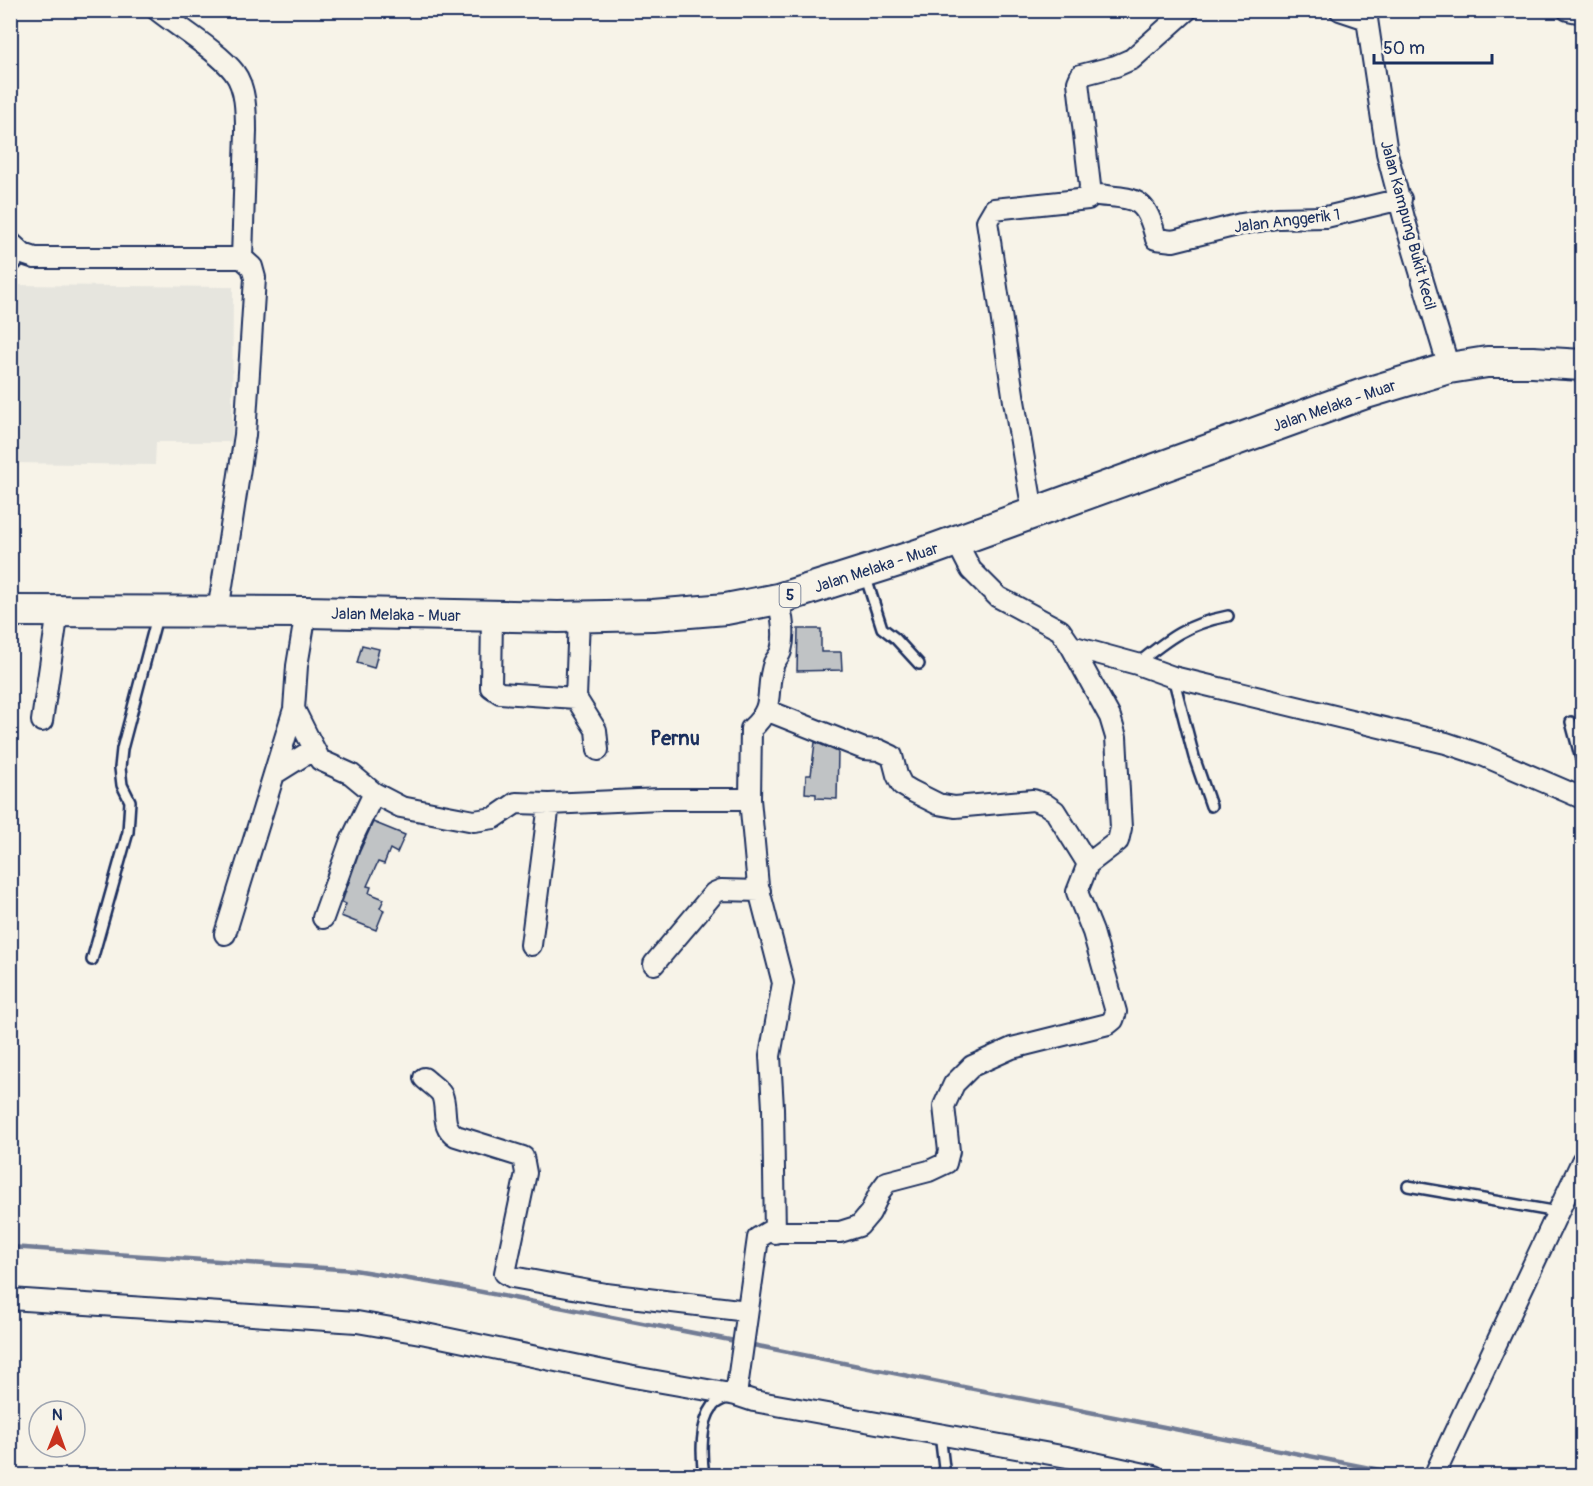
<svg xmlns="http://www.w3.org/2000/svg" width="1593" height="1486" font-family="Pangolin,sans-serif">
<rect width="100%" height="100%" fill="#f7f3e8"/>
<filter id="ink" filterUnits="userSpaceOnUse"><feTurbulence type="fractalNoise" baseFrequency=".0167" numOctaves="2"/><feDisplacementMap in="SourceGraphic" scale="12" xChannelSelector="R" yChannelSelector="G"/><feConvolveMatrix kernelMatrix="1 2 1 2 8 2 1 2 1" color-interpolation-filters="sRGB"/></filter>
<g filter="url(#ink)">
<!-- built -->
<path fill="#e6e5de" d="M11,285L233,287L232,442H156L155,465L11,463Z"/>
<g fill="none" stroke-linecap="round" stroke-linejoin="round">
<!-- stream -->
<path stroke="#727c95" stroke-width="4.5" d="M10,1247L354,1270L446,1285L740,1342
M748,1344L1410,1476"/>
</g>
<!-- building -->
<path fill="#c0c3c5" stroke="#1b2f5e" stroke-width="1.5" d="M798,629H821V652H841L842,670L797,671Z
M362,645L379,649L374,668L357,663Z
M815,742L838,752L837,799L816,798V794L805,793L806,775H811Z
M373,822L405,835L397,853L390,849L384,864L378,862L367,886L371,887L369,893L384,899L380,908L384,910L376,930L341,916L346,904L342,902L359,853Z"/>
<g fill="none" stroke-linecap="round" stroke-linejoin="round">
<!-- service casing -->
<g stroke="#1b2f5e" stroke-width="14">
<path id="service" d="M10,265L16,264L23,254
M865,575L882,628L895,638L919,664
M1137,664C1169,638 1187,624 1228,616
M1173,677L1194,757L1211,806
M1571,722L1582,763
M92,960L128,832L130,801L122,785L120,768L122,749L157,617
M1408,1186L1558,1212
M940,1434L945,1476
M704,1476C701,1455 700,1423 713,1406C717,1401 724,1399 730,1397"/>
</g>
<!-- minor casing -->
<g stroke="#1b2f5e" stroke-width="24">
<path id="minor" d="M157,10C178,27 219,52 234,72C246,88 246,112 246,131L242,258
M1340,10L1367,19
M1369,10L1367,19L1387,153L1404,218L1449,368
M1568,10L1582,13
M1090,194C1133,200 1145,192 1156,239L1173,241L1241,224L1277,218L1326,217L1401,199
M10,242L23,254L35,258H242L252,267L255,278L245,435L218,612
M1033,512L1014,401L987,221L994,209L1088,199L1090,186L1078,82L1081,75L1116,66L1132,59L1187,10
M306,612L297,666L294,709L307,735L320,760L351,774L374,793L401,807L474,821L494,818L516,803L549,804L660,799H750
M492,616L491,687L500,693L576,698L579,617
M1071,646L1137,664L1173,677L1446,743L1482,755L1582,798
M576,698L596,730L598,750
M766,710L864,749L879,750L892,756L897,775L902,785L912,791L938,804L955,807L1033,800L1045,804L1055,811L1088,864
M42,721L58,611
M274,774L314,749
M323,918L350,843L374,793
M225,934L294,709
M531,945L549,804
M654,964L714,893L721,890L760,891
M424,1078C429,1083 439,1089 442,1095C448,1110 440,1126 456,1136L523,1157L526,1173L505,1273L512,1277L606,1294L747,1311
M775,1233L773,1108L770,1056L783,983L758,886L750,799L751,729C777,706 764,692 774,663C776,659 780,655 781,651C786,634 782,615 778,599
M10,1299L357,1322L426,1334L628,1376L736,1395L754,1401L1067,1457L1154,1476
M736,1395L758,1238L768,1232H840L859,1226L870,1213L881,1190L887,1182L929,1171L946,1163L949,1151L944,1106L954,1084L972,1066L1012,1048L1108,1024L1113,1020L1116,1012L1093,932L1077,892L1088,864L1118,841L1121,828L1116,737L1110,717L1071,646L1060,630L998,597L971,570L956,541
M1434,1476L1582,1161"/>
</g>
<!-- primary casing -->
<g stroke="#1b2f5e" stroke-width="34">
<path id="primary" d="M10,611L306,612L558,617L653,615L726,609L778,599L920,554L1363,394L1449,368L1487,362H1533L1582,365"/>
</g>
<!-- service -->
<use href="#service" stroke="#f7f3e8" stroke-width="9"/>
<!-- minor -->
<use href="#minor" stroke="#f7f3e8" stroke-width="20"/>
<!-- primary -->
<use href="#primary" stroke="#f7f3e8" stroke-width="30"/>
</g>
</g>
<g text-anchor="middle" stroke-width="6" stroke-linejoin="round" paint-order="stroke">
<!-- shield labels -->
<rect fill="#f7f3e8" stroke="#5d6a87" stroke-width="1.5" x="779.5" y="583" width="21" height="24" rx="4.5"/>
<g font-size="15" font-weight="bold" fill="#1b2f5e">
<text x="790" y="600">5</text>
</g>
<!-- street labels -->
<g font-size="16" fill="#1b2f5e" stroke="#f7f3e8">
<text transform="translate(1287 220) rotate(-7)" y="6">Jalan Anggerik 1</text>
<text transform="translate(1409 225) rotate(75)" y="6">Jalan Kampung Bukit Kecil</text>
<text transform="translate(1334 405) rotate(-19)" y="6">Jalan Melaka - Muar</text>
<text transform="translate(876 567) rotate(-18)" y="6">Jalan Melaka - Muar</text>
<text transform="translate(396 614) rotate(1)" y="6">Jalan Melaka - Muar</text>
</g>
<!-- quarter labels -->
<g font-size="20" font-weight="bold" fill="#1b2f5e" stroke="#f7f3e8">
<text x="675" y="745">Pernu</text>
</g>
</g>
<!-- margin -->
<rect width="1593" height="1486" fill="none" stroke="#f7f3e8" stroke-width="36"/>
<rect x="18" y="18" width="1557" height="1450" fill="none" stroke="#1b2f5e" stroke-width="2" filter="url(#ink)"/>
<!-- north arrow -->
<g transform="translate(57 1429) rotate(1)"><circle r="28" fill="#f7f3e8" stroke="#9fa5b1" stroke-width="1.5"/>
<path d="M0-4.5L10 22L0 15L-10 22Z" fill="#c8321e"/>
<text y="-9" font-size="16" font-weight="bold" text-anchor="middle" fill="#1b2f5e">N</text>
</g>
<!-- scale -->
<path d="M1374 54v9h118v-9" fill="none" stroke="#1b2f5e" stroke-width="3"/>
<text x="1383" y="54" font-size="18" fill="#1b2f5e" stroke="#f7f3e8" stroke-width="4.5" paint-order="stroke">50 m</text>
</svg>
